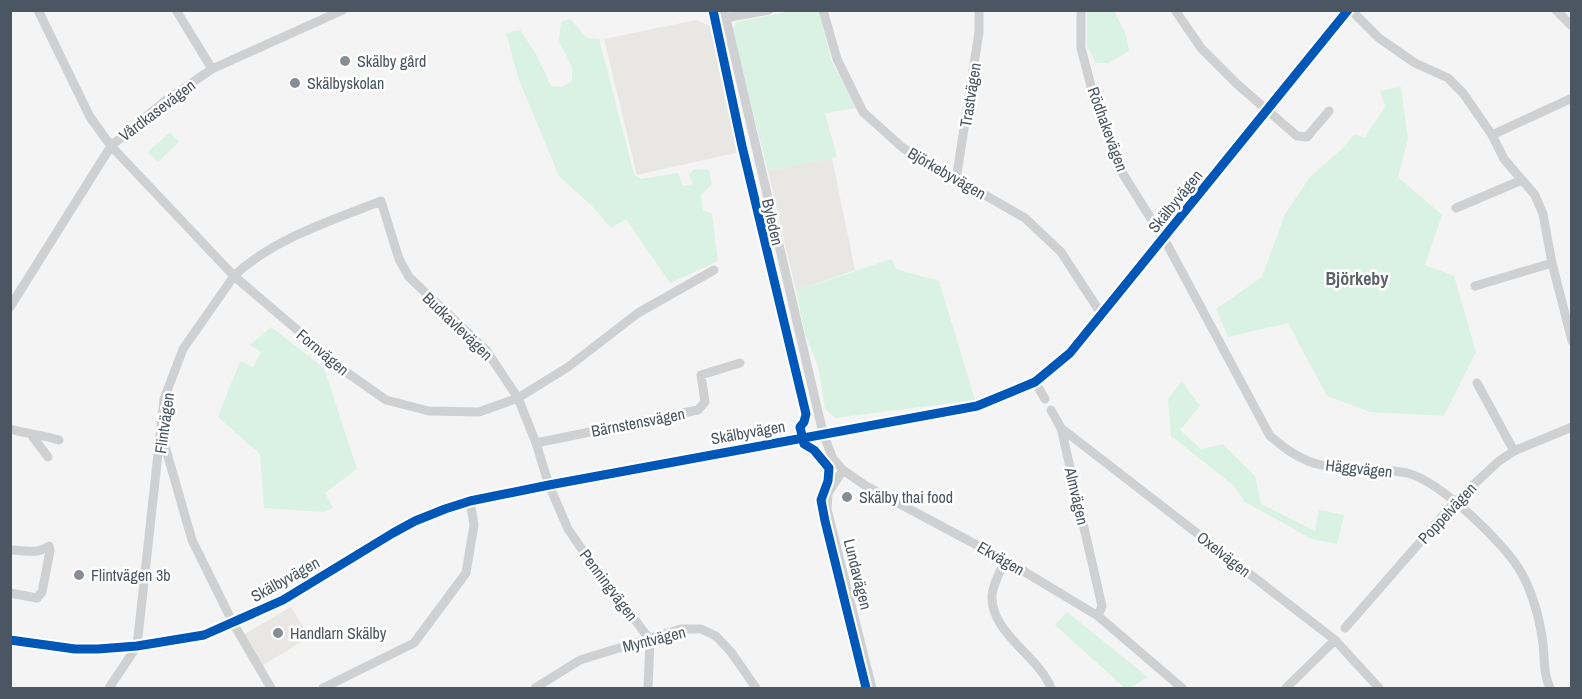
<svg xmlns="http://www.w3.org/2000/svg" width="1582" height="699" font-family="'Archivo Narrow',sans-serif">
<rect width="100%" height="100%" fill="#f4f4f4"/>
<!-- commercial -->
<path fill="#e8e7e3" d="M696,20L710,26L740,152L637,175L604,39Z
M832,158L855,270L796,291L768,171Z
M291,607L309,637L262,666L243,635Z"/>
<!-- green -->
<path fill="#d9f2e3" d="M792,11H819L831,60L857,108L825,113L837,157L768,171L732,31L737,22Z
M1087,11H1114L1126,35L1129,51L1108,63H1096L1087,46Z
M570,19L587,38L599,39L634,174L641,179L678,173L683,186L693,184L689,175L694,169L709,170L712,184L701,195L703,210L712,214L718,261L670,283L626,219L611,228L593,207L559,176L519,80L506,33L520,30L536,54L551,86L562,87L572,81V67L559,41L561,22Z
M1401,87L1408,139L1398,177L1442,215L1425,265L1454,276L1476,352L1444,416L1371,412L1327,396L1288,323L1228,337L1216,309L1262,277L1285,214L1310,177L1343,148L1354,135L1365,137L1385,107L1380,91Z
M170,132L179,142L158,162L148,152Z
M891,259L896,269L939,281L975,400L835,418L825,409L818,366L805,334L796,291Z
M271,327L324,368L357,469L325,493L333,508L324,512L264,508L260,454L218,417L240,361L253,367L261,352L250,345Z
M1182,381L1200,406L1180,430L1201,449L1223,444L1255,476L1261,504L1315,531L1319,510L1344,515L1337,544L1312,539L1245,502L1233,485L1171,436L1168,399Z
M1067,612L1148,677L1129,688H1125L1055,625Z"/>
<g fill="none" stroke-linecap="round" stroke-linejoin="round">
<!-- minor -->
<path stroke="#ced0d2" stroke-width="9" d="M38,10L90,117L111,146L234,276L349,374L386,400L429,411L479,412L518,398L568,367L638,313L714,270
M176,10L212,69
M724,10L823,433L833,459L843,470L866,486L1005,560L1098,616L1182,688
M823,10L837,59L863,112L903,148L1025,218L1061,252L1102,315
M1081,10V48L1095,101L1123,174L1168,246L1270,436C1282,446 1293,455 1308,461C1339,473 1375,466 1407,473C1440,481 1507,545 1522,574C1534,596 1540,620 1543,644C1545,661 1543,672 1550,688
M1175,10L1201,48L1237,84L1297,136L1307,137L1329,111
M1351,10L1379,38L1415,63L1448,78L1463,93L1492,135L1504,159L1535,195L1543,214L1552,263L1572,341
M1556,10L1572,26
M725,18L769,10
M1492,135L1572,98
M956,180L979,32V10
M1456,208L1522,180
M1475,286L1552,263
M10,307L111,146L165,101L212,69L343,10
M1035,382L1045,399
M1477,383L1514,451
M1051,410L1061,428L1102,606L1098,616
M1061,428L1335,640L1379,688
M10,429C27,434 43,435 59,440
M32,436L48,457
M163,439L192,540L233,623L271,688
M536,443L698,410L705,402L701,375L740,363
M843,470L828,493L827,509L872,688
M10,550C25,550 37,555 49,546L50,551L42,592L37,598L10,593
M1005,560C1001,571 993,583 992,595C990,633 1039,656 1051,688
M1345,628L1455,502L1499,461L1514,451L1572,427
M10,640L75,649H98L137,646L204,635L283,600L393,533L415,521L445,509L470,501L549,485L977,406L1035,382L1070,353L1348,10
M109,688L137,646L164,399L183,349L234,276C272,239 333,220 381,201L399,259L409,277L486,350L518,398L536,443L549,485L568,529L581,548L650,640L648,688
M323,688L414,643L466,573L474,525L470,501
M535,688L580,660L681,629H701L716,636L731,652L756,688
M1286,688L1335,640"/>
<!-- cycleway casing -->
<g stroke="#fff" stroke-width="13">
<path id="cycleway" d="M713,10L742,146L806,414L804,422L800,427L804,444L814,450L829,468L828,481L821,500L825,521L866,688
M10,640L75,649H98L137,646L204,635L283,600L393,533L415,521L445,509L470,501L549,485L977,406L1035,382L1070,353L1348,10"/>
</g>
<!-- cycleway -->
<use href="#cycleway" stroke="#0057b8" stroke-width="9"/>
</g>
<!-- markers -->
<g fill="#868d94" stroke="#fff" stroke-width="2">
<circle cx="345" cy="61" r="6"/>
<circle cx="295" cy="83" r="6"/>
<circle cx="847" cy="497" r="6"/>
<circle cx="79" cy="575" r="6"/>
<circle cx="278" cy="633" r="6"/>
</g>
<g text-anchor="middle" stroke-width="5" stroke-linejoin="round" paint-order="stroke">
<!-- poi labels -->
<g font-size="16" fill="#4a5661" stroke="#fff" text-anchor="start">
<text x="357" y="67">Skälby gård</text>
<text x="307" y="89">Skälbyskolan</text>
<text x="859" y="503">Skälby thai food</text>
<text x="91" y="581">Flintvägen 3b</text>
<text x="290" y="639">Handlarn Skälby</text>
</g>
<!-- street labels -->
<g font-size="16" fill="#4a5661" stroke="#fff">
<text transform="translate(970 95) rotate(-81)" y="6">Trastvägen</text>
<text transform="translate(157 110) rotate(-37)" y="6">Vårdkasevägen</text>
<text transform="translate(1108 129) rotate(70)" y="6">Rödhakevägen</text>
<text transform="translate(947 173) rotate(30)" y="6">Björkebyvägen</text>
<text transform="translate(1175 201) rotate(-51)" y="6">Skälbyvägen</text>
<text transform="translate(773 222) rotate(77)" y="6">Byleden</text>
<text transform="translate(458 326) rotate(44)" y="6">Budkavlevägen</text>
<text transform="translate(323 352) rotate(40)" y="6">Fornvägen</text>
<text transform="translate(638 422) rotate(-11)" y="6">Bärnstensvägen</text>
<text transform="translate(164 423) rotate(-82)" y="6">Flintvägen</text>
<text transform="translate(748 432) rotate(-10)" y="6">Skälbyvägen</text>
<text transform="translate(1359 468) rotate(6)" y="6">Häggvägen</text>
<text transform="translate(1077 496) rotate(77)" y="6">Almvägen</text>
<text transform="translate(1447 513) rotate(-47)" y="6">Poppelvägen</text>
<text transform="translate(1224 554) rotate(38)" y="6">Oxelvägen</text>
<text transform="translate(1001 558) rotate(30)" y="6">Ekvägen</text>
<text transform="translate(858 574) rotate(76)" y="6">Lundavägen</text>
<text transform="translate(285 579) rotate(-29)" y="6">Skälbyvägen</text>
<text transform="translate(609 585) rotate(53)" y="6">Penningvägen</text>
<text transform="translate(654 639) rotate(-14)" y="6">Myntvägen</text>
</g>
<!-- neighbourhood labels -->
<g font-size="18" font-weight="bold" fill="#5f6368" stroke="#fff">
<text x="1357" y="285">Björkeby</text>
</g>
</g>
<!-- border -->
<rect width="1582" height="699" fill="none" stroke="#4a5661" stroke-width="24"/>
</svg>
